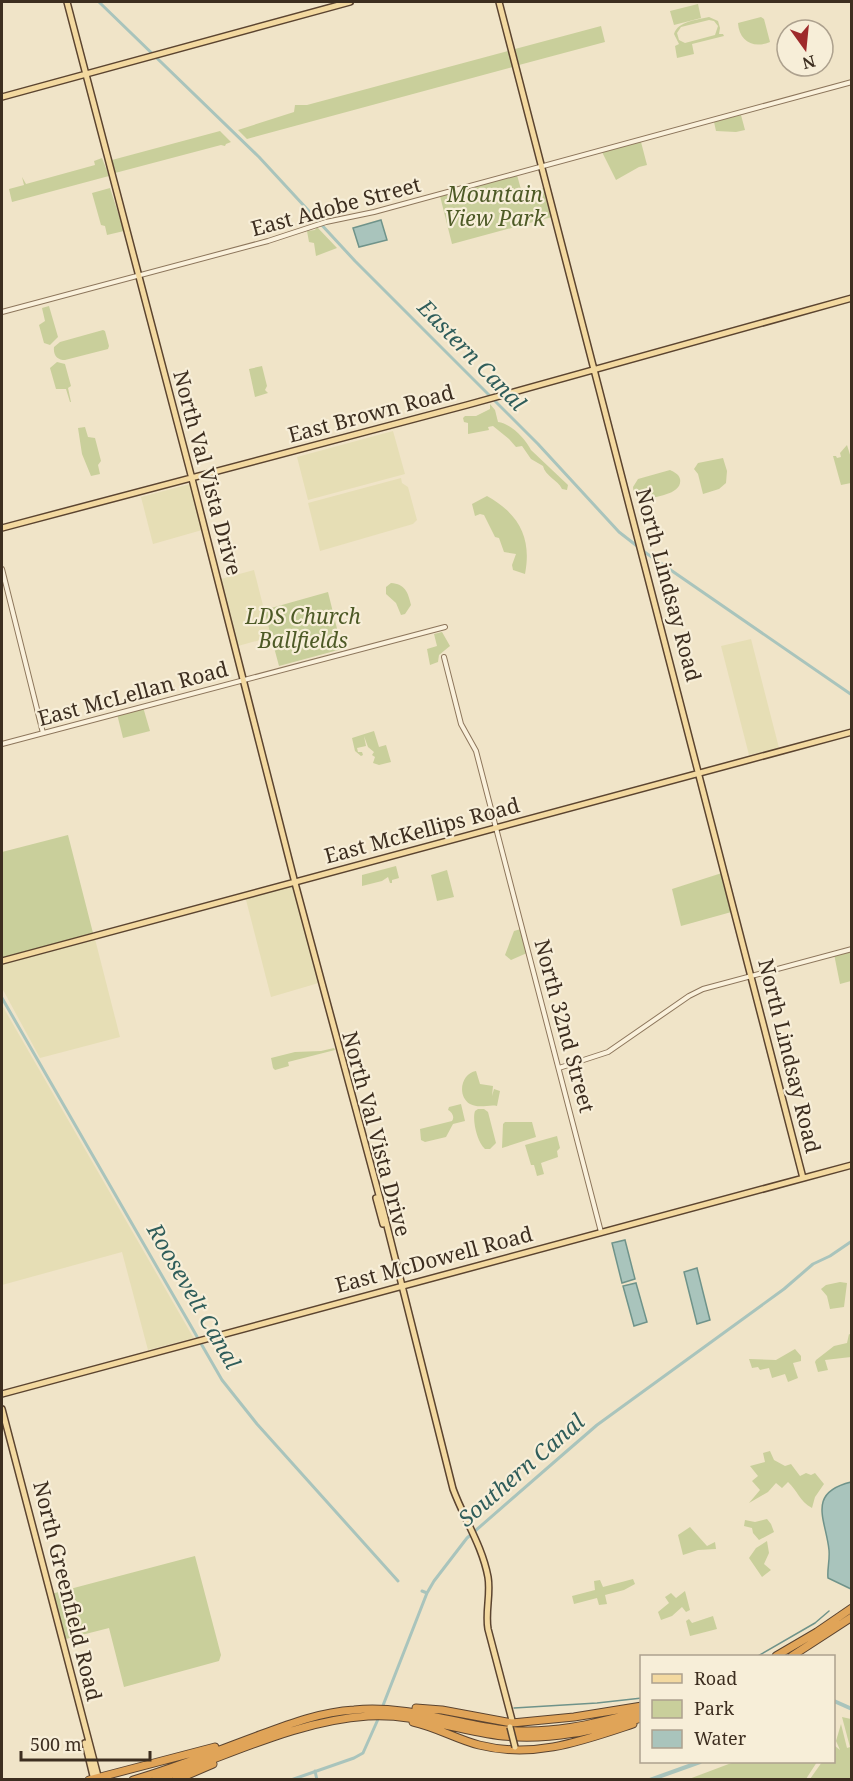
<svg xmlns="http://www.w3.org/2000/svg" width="853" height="1781" font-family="'Noto Serif',serif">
<rect width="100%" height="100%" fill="#f0e4c8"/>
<!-- farmland -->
<path fill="#e6deb5" d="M393,431L405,474L308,500L297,457Z
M401,478L402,483L408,487L417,520L413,524L320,551L308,503Z
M190,484L202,530L153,544L141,497Z
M254,570L271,637L238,646L221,579Z
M751,639L779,748L749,755L721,646Z
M295,883L322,982L271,997L245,896Z
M95,939L120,1037L40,1058L2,988V963Z
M2,1005L193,1337L194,1338L148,1350L122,1252L2,1285Z"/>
<!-- green -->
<path fill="#c9cf9b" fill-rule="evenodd" d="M698,4L701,18L674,25L670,11Z
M709,17L718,21L720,28L719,34H723L724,36L692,44L694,54L677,58L675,46L679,44L674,34C678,21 697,20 709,17ZM709,20L714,21L718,26L715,35L685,43L679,40L677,33L681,27Z
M761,17L764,19L770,42C753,49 739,41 738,23Z
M601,26L605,42L519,65L515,49Z
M508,51L513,67L247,139L238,130L294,112L295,105H307Z
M741,115L745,130L736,132L716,131L714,122Z
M220,131L231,142L226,144L225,146L221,145L115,173L112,160Z
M641,142L647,165L639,167L616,180L602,152Z
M102,158L109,176L12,202L9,189L24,185L22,177L26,184L95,165L94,161Z
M517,175L522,193L544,188L552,217L452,244L440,196Z
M110,188L124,231L107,235L105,226L101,225L92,193Z
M317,227L337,248L316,256L314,243L309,242L307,231L315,230Z
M49,306L58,337L50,345L44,343L39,325L45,321L42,308Z
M103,330L105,331L109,346L108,349L65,360C58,360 53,356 54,347L60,342Z
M57,362L65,364L71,386L68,388L71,402H70L66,389H56L50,368Z
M262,366L267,386L265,390L268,393L255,397L249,369Z
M490,404L495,410L498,422C510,423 525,438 531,450L568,485L567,490L562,489C558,480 545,476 543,466L531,459L522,446L516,447L509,439L493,426L488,427L489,430L468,434V423L464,422L463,418L465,416H476L490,409Z
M85,427L88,437L95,438L101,461L98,465L100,474L91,476L82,454L78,428Z
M847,445L851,458V483L841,485L833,456H836L837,458L841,457L840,453Z
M723,458L727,471L726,483L719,489L703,494L698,474L694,469L698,463Z
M670,470C674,472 679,474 680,479C683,494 655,497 645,499C638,499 633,494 633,487L638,479Z
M487,496C519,514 532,538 525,574L513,570L512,565L516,554L504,552L499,538L495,537L484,515L480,514L475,516L472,504Z
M391,583C405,584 408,592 411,605L405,614L401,615L396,603L386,594V587Z
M328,592L342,649L279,666L264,610Z
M442,632L450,646L439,655L438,662L430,665L427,649L437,646L434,634Z
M143,707L150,731L123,738L117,714Z
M374,731L379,747L386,745L391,762L379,765L373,763L375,757L372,755L374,752L368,747L364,736L366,746L357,748L358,752H362L363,755L361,756L355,751L352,738Z
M68,835L93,933L2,958V852Z
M396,866L399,878L392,880V883H390L388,877L382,881L362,886V875Z
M447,870L454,897L437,901L431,875Z
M725,872L735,911L681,926L672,889Z
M521,929L527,953L511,960L505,955L514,931Z
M851,949V981L840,984L834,954Z
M334,1048L335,1050L288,1062L289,1066L275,1070L273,1068L271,1058L295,1052L321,1051Z
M476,1071L480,1084L493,1086L492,1096L494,1089L500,1091L497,1106C490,1104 479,1109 470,1104C456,1095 462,1073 476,1071Z
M461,1104L465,1121L453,1124L446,1137L425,1142L421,1140L420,1129L452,1121C455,1117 452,1112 448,1110L449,1107Z
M478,1109H484L488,1112L496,1143L490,1149H485C477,1142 472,1120 475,1111Z
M505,1122H532L536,1137L502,1148L503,1124Z
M557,1136L560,1148L557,1151L558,1157L541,1163L544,1174L537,1176L534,1165H531L525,1145Z
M840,1282L847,1283L844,1307L830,1309L827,1296L821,1289L826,1285Z
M849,1334L851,1335V1366V1357L825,1360L828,1370L818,1372L815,1362L816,1360L834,1346L847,1343Z
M795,1349L801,1356V1361L793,1363L798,1378L788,1382L785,1374L772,1378L769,1368L760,1370L758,1367L752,1368L749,1359L776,1360Z
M770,1451L774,1460L785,1466L791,1464L800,1476L806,1473L811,1475L815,1473L824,1484L815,1497L812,1508C799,1501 798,1491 788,1482L782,1488L776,1483L768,1492L749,1503L760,1490L752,1481L758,1476L750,1466L765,1462L763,1453Z
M767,1519L771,1524L774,1532L759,1540L753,1533L752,1528L744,1526L745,1520L755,1522Z
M690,1527L707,1546L715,1542L716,1549L698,1550L683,1555L678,1535Z
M767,1541L769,1553L764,1564L771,1570L762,1577L749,1558L756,1548Z
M195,1556L221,1655L219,1661L124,1687L109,1628L62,1640L51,1594Z
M633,1579L635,1584L624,1590L605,1595L607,1604L599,1605L597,1598L574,1604L572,1596L595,1590L594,1581L600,1580L603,1587Z
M685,1591L690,1610L686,1612L682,1607L672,1616L661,1620L658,1612L669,1603L665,1597L671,1593L676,1598Z
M713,1616L717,1629L690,1636L686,1621L689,1619L692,1623Z
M842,1717L851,1719V1779H810L822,1762H834L835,1746L840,1750L836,1741L841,1724L847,1748L850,1747Z
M734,1762H817L806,1779H689Z"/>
<!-- water -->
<path fill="#a9c4bc" stroke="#6f938a" stroke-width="1.5" d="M381,220L387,240L359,247L353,228Z
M625,1240L635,1279L622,1283L612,1243Z
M697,1268L710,1320L697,1324L684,1272Z
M636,1283L647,1322L634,1326L623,1286Z
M851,1482L852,1588L851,1589L828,1578C827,1569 830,1560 829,1550C826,1520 806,1493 851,1482Z"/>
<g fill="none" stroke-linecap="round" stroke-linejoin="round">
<!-- stream -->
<path stroke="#6f938a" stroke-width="1.5" d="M758,1656L815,1623L829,1611
M514,1708L597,1703L642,1698"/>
<!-- canal -->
<path stroke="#a9c4bc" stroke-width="3" d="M99,2L259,157L355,261L538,444L619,532L646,553L852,695
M2,998L222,1380L257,1424L398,1581
M422,1591L427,1593
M382,1708L427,1593L434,1581L467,1538L560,1457L597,1425L784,1289L813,1264L830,1256L852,1241
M315,1771L317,1780
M291,1780L354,1758L363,1753L379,1717"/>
<!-- river -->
<path stroke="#a9c4bc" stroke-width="4" d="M834,1701L852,1709
M650,1780L700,1762"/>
<!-- minor casing -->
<g stroke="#8d765c" stroke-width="6">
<path id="minor" d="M2,312L268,241L326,222L374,212L852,82
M2,569L43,733
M444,657L461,724L476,751L601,1232
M2,744L445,627
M559,1068L608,1052L689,996L703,989L852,949"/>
</g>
<!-- major casing -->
<g stroke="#5b4430" stroke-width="8">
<path id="major" d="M67,2L191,475L295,883L383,1210L453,1489C464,1519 482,1545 488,1577C491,1594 485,1612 488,1629L513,1724
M499,2L803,1178
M2,97L350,2
M2,528L467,405L852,298
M2,961L852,732
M376,1198L383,1224
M2,1394L852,1165
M2,1409L99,1780
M85,1743L94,1780"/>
</g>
<!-- highway casing -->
<g stroke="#5b4430" stroke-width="9">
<path id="highway" d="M776,1656L817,1632L852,1608
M792,1656L852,1617
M416,1708L442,1710L512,1723L574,1717L642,1706
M413,1722C436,1727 456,1739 479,1745C534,1759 582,1741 633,1724
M89,1780L215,1747
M133,1780C175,1768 216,1751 257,1736C289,1724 320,1712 354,1710C404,1705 449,1722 498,1729C547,1736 594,1724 642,1711
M155,1780C225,1758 293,1721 368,1716C415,1713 457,1731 503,1736C551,1741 595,1730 642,1718
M176,1780L213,1764"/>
</g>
<!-- minor -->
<use href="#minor" stroke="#faf1dc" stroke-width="4"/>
<!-- major -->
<use href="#major" stroke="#f3d9a0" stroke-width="5"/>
<!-- highway -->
<use href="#highway" stroke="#e0a458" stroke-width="7"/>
<!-- major-bridge casing -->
<g stroke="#5b4430" stroke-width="8" stroke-linecap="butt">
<path id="major-bridge" d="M510,1727L515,1747"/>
</g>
<!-- major-bridge -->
<use href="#major-bridge" stroke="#f3d9a0" stroke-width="5"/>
</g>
<g text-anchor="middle" stroke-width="4.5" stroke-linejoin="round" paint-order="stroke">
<!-- park labels -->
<g font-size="21" font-style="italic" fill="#4d5a26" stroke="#f7eed8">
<text x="495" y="202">Mountain<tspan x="495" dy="24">View Park</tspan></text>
<text x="303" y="624">LDS Church<tspan x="303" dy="24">Ballfields</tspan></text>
</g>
<!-- street labels -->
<g font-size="21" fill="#3d2e20" stroke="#f7eed8">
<text transform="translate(336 207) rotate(-15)" y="7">East Adobe Street</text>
<text transform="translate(371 414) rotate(-15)" y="7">East Brown Road</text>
<text transform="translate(207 473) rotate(75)" y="7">North Val Vista Drive</text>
<text transform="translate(668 585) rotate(75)" y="7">North Lindsay Road</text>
<text transform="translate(133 694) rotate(-15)" y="7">East McLellan Road</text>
<text transform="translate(422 831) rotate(-15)" y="7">East McKellips Road</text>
<text transform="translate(564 1026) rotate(75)" y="7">North 32nd Street</text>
<text transform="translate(789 1056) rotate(76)" y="7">North Lindsay Road</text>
<text transform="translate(376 1134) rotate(75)" y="7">North Val Vista Drive</text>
<text transform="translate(434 1260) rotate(-15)" y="7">East McDowell Road</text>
<text transform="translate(67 1591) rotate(76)" y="7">North Greenfield Road</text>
</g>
<!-- water labels -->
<g font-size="22" font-style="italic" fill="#2f5d5a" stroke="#f7eed8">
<text transform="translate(472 355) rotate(46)" y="8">Eastern Canal</text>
<text transform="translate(194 1296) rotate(60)" y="8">Roosevelt Canal</text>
<text transform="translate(521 1470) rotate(-41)" y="8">Southern Canal</text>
</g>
</g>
<!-- border -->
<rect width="853" height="1781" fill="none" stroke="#3d2e20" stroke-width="6"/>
<!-- legend -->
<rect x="640" y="1655" width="195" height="108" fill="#f7eed8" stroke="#ada18e" stroke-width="1.5"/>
<rect x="652" y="1674" width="30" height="9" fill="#f3d9a0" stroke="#ada18e" stroke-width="1.5"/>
<text x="694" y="1685" font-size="18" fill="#3d2e20">Road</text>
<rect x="652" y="1700" width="30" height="18" fill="#c9cf9b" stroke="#ada18e" stroke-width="1.5"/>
<text x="694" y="1715" font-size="18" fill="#3d2e20">Park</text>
<rect x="652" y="1730" width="30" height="18" fill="#a9c4bc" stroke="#ada18e" stroke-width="1.5"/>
<text x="694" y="1745" font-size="18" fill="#3d2e20">Water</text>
<!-- north arrow -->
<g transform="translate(805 48) rotate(165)"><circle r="28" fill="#f7eed8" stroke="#ada18e" stroke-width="1.5"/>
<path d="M0-4.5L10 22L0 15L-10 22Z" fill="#9e2a2b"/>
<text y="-9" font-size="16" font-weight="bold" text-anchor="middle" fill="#3d2e20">N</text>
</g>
<!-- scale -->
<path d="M21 1751v9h129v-9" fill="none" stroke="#3d2e20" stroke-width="3"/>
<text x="30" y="1751" font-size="18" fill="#3d2e20" stroke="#f7eed8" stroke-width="4.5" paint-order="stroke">500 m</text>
</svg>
